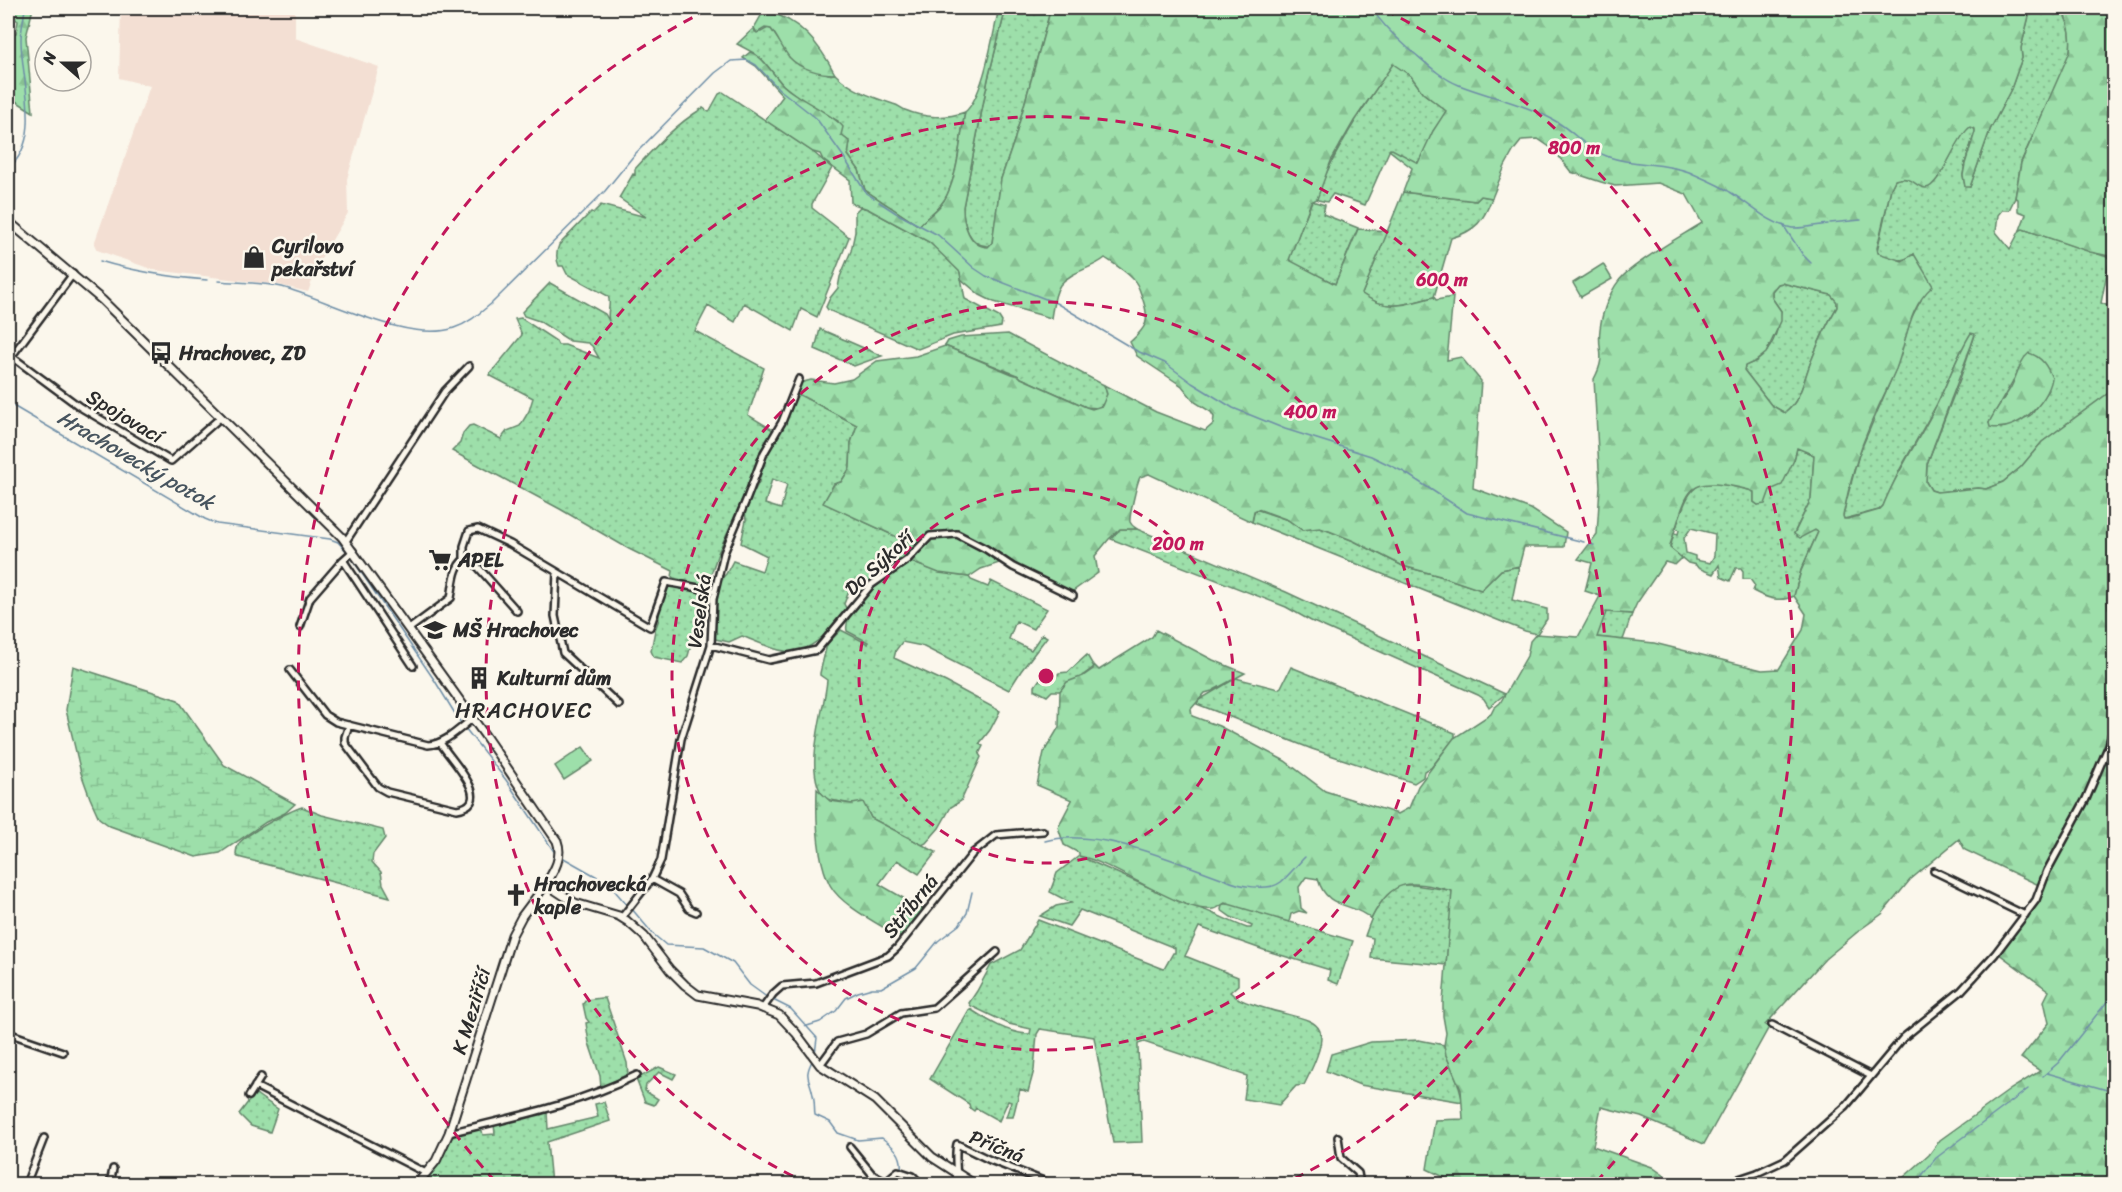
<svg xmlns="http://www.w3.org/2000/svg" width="2122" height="1192" font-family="Sriracha,sans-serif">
<defs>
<pattern id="grass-dots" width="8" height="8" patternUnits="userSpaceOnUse" patternTransform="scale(1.5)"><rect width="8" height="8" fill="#9ddfaa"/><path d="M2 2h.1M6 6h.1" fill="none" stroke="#87c092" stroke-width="1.8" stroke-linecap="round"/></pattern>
<pattern id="forest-firs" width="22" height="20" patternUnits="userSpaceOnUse" patternTransform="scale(1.5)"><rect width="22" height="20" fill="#9ddfaa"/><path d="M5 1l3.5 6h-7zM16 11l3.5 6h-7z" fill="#87c092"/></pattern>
<pattern id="wetland-marsh" width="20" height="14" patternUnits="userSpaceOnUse" patternTransform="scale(1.5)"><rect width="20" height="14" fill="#9ddfaa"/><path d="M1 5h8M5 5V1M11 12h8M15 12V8" fill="none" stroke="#87c092"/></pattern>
</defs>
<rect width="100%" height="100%" fill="#fbf7ec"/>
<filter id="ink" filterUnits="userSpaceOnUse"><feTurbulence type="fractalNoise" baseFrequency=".0167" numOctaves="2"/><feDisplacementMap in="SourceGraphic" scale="12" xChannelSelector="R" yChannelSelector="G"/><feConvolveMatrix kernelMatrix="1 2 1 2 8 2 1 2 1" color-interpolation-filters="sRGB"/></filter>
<g filter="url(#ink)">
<!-- built -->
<path fill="#f3dfd3" d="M121,8H295V38L379,67L347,179L348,213L319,262L308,292L279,285L154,270L97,250L94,244L150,86L119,78Z"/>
<!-- grass -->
<path fill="url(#grass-dots)" stroke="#64856a" stroke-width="1.5" fill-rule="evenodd" d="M1006,8H1051L1015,138L1001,179L992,243L989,246C969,247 963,223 963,207L988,79Z
M2031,8H2060C2070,22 2073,39 2069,56L2021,162L2015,198L2009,210H2002L1998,215L1996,232L2010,249L2020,230L2023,229L2110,258L2101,303L2114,308V389L2042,442L2021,467L2003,482L1986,489L1978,488L1937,492L1931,490L1926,482L1927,464L1960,379L1975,335L1962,349L1937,404L1900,469L1883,506L1879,510L1844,519L1843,516L1846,502L1859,454L1896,368L1911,318L1921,300L1914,254C1903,263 1886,262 1877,251L1891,188L1895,180C1906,176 1915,180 1924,187C1943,186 1953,139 1970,127L1975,129V132L1965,163L1963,175L1965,186L1970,187L1990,130L2011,89L2022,58L2021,48ZM2018,372L2049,390L2032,414L2029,416L2001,428L1989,423Z
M754,28L755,32H761L768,28L771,29L790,57L828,74H835C851,90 872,97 893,104C898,105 901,108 905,110C924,118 946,119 965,112C960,138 959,170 947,195C941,209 928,215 919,226L865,190L859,170L848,155L850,142L841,135L838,121L806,103L783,85L764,62L754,53L737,44Z
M1395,63L1411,76L1423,93L1446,110L1445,114L1433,131L1420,161L1416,163L1390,149L1365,205L1333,194L1327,202L1318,200L1316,198C1334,149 1364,108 1392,64Z
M723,92L813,152L832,168L812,204V208L849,237L817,317L801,309L793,331L744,303L735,322L708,306L695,331L764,368L748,415L773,430L764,447L761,449L743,498L718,553L709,580L704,585H700L674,578L672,577L673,571L629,549L560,509L452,451L460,443L463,433L469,426L473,425L501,439L507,431L520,426L529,411L533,398L489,375L522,335L515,319L521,318L556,341L558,345H565L599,358L592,346L588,343L570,341L539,321L524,316L522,312L550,283L605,314L609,321C606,312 612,304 608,296L567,274L563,266H559C556,259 556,252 559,245L591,212L593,213L601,205L646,217L619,198L633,174L635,175V169C656,146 676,124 703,108L709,112L719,94Z
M1403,192L1476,201L1481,196L1492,198C1484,220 1476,231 1451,238L1434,297C1404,304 1389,313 1362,294Z
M1312,201L1325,205L1323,214L1358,228L1335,284L1291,262L1289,258Z
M860,207L868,209L929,242L942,253L960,272L965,299L999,317L1002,322L1001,327L953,335L918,349L828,310L826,307L830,298L838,288L840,277L851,251L855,232V212Z
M1782,283L1832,295L1837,302V307C1827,324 1819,341 1812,359C1804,377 1802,400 1785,413L1771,405L1744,370L1745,366C1749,363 1754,363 1758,360C1773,349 1779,327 1781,311L1772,298V291L1778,284Z
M820,329L882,356L854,366L815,349Z
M1008,334L1104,385C1109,394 1107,403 1098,408L1086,407L1021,378L1019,376L945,346L948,341L961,337Z
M796,393L857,425L851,443L850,468L841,482L834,484L824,503L918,547L909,561C929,570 948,575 969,577L971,580L988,587L991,581L1047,609L1033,629L1016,621L1009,639L1031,650L1042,634L1047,637L1021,671L1009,690L922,646L902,642L896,650L894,658L946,682L1000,711L990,730L979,744L983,746L979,754L981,757L961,801L951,807L939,828L926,843L922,845L871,818L866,807L826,799C801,774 825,710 827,680L820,675V673L827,644L841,630L868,644V642L847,631C842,606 887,580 901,566L888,560L887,566L860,591H849L844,604L847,610C843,617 837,622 831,628C799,664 782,652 742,636L729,642L715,639L713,634L714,606L719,581L726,574L733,561L762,571L767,556L741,543L746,520L745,509L759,482L765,457ZM772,479L787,484L781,509L765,504Z
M1797,447L1814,455L1811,499L1794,533L1815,530L1818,532L1801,570L1794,596C1780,603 1766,598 1753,591L1755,586L1750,579H1743V571L1741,568H1736L1730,581L1721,577L1719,565L1713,574L1698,568L1696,565L1688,563L1670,548L1674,533L1678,534L1679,530L1676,528C1692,477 1698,478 1749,490L1754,492V502L1758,505L1794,460ZM1691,528L1715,534L1714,556L1710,563L1695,560V556L1686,553L1684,538Z
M1255,509L1288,520L1302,530L1320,528L1329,531L1354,541L1403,566L1440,576L1481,590L1501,570L1519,566L1512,600L1547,609V619L1537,634L1525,631L1252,522Z
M1120,529H1137L1286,592L1505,694L1489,707L1484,699L1478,695L1311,621L1286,607L1111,539Z
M671,586C682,588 699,589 704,598L688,656L682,663L654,657L651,651L655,630L659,619V613L667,588Z
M1606,612L1632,614L1623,640L1596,637Z
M1087,655L1094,667L1078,679L1065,685L1060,691H1052L1047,696L1035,690V686L1042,676L1055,677L1059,673L1068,672Z
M1291,667L1455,733V737L1431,768L1424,771L1423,777L1414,783L1312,749L1197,704L1199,700L1236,678L1278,689L1281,687Z
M302,807L322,815L383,830L385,838L373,854L372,862L381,872L383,884L390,897L238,857L236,855C236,850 237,846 240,842C250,832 289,811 302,807Z
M1079,856L1186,904C1205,908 1228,921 1247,928H1251L1252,926L1231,917L1221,910L1222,904H1231L1353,941L1338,984L1328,980L1330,970L1264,950L1199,927L1185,956L1238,977V985L1230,992C1236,999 1246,1002 1255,1005C1312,1025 1342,1010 1304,1085L1296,1086L1279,1105L1244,1099L1247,1076L1144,1042L1138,1044V1048L1142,1142L1113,1143L1094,1037L1040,1029L1037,1034L1034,1070L1028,1092L1020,1089L1013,1117H1006L1011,1102L1008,1101L999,1121L976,1108L974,1111L970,1108L969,1104L930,1079L970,1009C987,1020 1009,1034 1030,1034L1031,1029L1009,1024L971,1006L969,1003L977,991L991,965L1020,950L1038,920L1164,969L1173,953H1175V948L1080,910L1069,926L1040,916L1056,906L1071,903L1050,892L1057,873Z
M1400,885H1414L1449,890L1453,893L1446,965L1371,958L1373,938L1365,936C1372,916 1379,895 1400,885Z
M601,998H605L627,1063L628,1074L601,1088L600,1076L589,1043L586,1023L589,1022L586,1018L583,1004L586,1000Z
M1419,1040L1444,1045L1446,1055L1457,1080L1463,1102L1360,1085L1326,1071L1331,1054L1371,1042Z
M659,1067L676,1074L673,1079L659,1072L646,1085L645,1091L658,1099L654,1105L645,1102L636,1079Z
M255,1093C262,1099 271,1104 278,1109L270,1132L251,1126L239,1114Z
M604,1102L610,1121L547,1142L551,1184H524L523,1180L519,1181L515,1184H423L440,1162L454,1133L481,1127L483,1135L495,1134L494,1124L547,1112L548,1129L598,1117L595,1104Z"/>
<!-- forest -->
<path fill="url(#forest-firs)" stroke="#64856a" stroke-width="1.5" fill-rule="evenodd" d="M8,8H33L26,37L33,112L11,98L8,74V36L16,33L18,21L14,18L8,19Z
M999,8H1006L988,79L963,207C963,223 969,247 988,247L992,243L1001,179L1015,138L1051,8H2031L2021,48L2022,58L2011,89L1990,130L1970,187H1965L1963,175L1965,164L1975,132V129L1970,127C1956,137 1940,187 1926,188C1915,188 1913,174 1895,180L1891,188L1877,248L1878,253L1902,261L1914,254L1933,286C1908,307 1907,341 1896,369C1888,387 1879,405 1871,423C1858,453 1849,484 1843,516L1844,519H1848L1879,510L1883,506C1897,470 1920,439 1937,404C1949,380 1957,355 1971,333L1975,334L1971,346L1927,464L1926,482L1931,490L1937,492L1978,488L1986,489L2003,482L2021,467L2042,442L2114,389V562L2107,598L2108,608H2114V1184H1896L1929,1155L1940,1140L2011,1089L2040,1071L2021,1058L2049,1023L2044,1001L2049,991L1998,953L2037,903L2043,887L1965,850L1959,839L1910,880L1882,914L1861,929L1825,959L1765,1025L1769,1027L1704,1144L1641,1117L1601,1107L1593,1146L1652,1167L1676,1184H1446V1178L1427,1169L1435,1120L1463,1119L1461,1090L1446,1055L1444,1045L1446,1033L1443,1016V1002L1452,891C1409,880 1393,877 1371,919C1352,901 1327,911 1318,879L1306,877L1299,887L1301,908L1307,913L1299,911L1291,914L1289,922L1225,903C1221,905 1218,909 1213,909C1180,913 1116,863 1079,856V853L1064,845L1058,827L1072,800L1037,785L1044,752L1059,727L1060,691L1067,682L1083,676L1093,669L1094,665L1099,670L1152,637L1156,630L1213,660L1245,673L1212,691L1205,693L1191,709L1192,716L1219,726L1285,761L1325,791L1398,814L1409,808L1418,786L1454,738L1491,714L1494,708L1500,703L1527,656L1530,641L1536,634L1578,637L1600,596L1585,591L1592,563L1578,559L1597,534L1600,487L1594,379C1607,355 1597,352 1600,329C1602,312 1611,287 1624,275C1645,256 1678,238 1702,223L1686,194L1658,183L1615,186L1601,182L1571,172L1554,150L1538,139L1522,140L1514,150L1505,166L1492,198L1481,196L1476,201L1403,192L1412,168L1389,150L1392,149L1418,163L1433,131L1446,111L1423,93L1411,76L1393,64L1354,121L1331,161L1317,199L1311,202L1289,260L1335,284L1358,229L1388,231L1362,294C1389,313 1405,304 1434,297L1436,300L1453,297L1447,360L1461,357L1481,381L1473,488L1531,509L1566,532L1564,547H1524L1519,566L1501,570L1481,590L1440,576L1403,566L1354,541L1329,531L1320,528L1302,530L1288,520L1258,509L1254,511L1252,522L1149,474L1140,477C1137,483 1129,516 1130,522C1132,526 1133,526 1137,529H1120L1109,539L1095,556L1098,573L1073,591L1066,592L1002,562L981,569L969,577L939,573L909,561L917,546L823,503L834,484L841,482L850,468L851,443L857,425L796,393L800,383L811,380L834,383L852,379L877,361L916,356L945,346L1012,374L1019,376L1021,378L1086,407L1092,409L1102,406L1107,394L1104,385L1156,412L1205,431L1213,424L1214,417L1211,412L1195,402L1182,386L1137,356L1130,342C1147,327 1150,321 1143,300C1140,292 1139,284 1132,278C1124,270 1114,264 1105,258C1092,269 1071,271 1060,285C1054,294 1053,307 1051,318L994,302L980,295L961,279L960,272L929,242L868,209L851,203L850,180L823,160L820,154L813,152L765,120L783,96L756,66L743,58L750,52C765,57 773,76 784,86C798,99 834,115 843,127L841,135L850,142L848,155L859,170L865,190L919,226C928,215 941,209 947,195C959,170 960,138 965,112C984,96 993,33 999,8ZM1782,283L1831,295L1837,302V307C1827,324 1819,341 1812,359C1804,377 1802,400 1785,413L1771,405L1744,370L1745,366L1756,361L1766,353L1781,321V311L1772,298V291L1778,284ZM1797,448L1814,455L1811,499L1794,534L1800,538L1815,530L1818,532L1801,571L1794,596L1806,614L1803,630L1779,669L1762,670L1654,643L1597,637L1606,612L1632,614L1637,603L1665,562L1675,565L1682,558L1670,548V545C1690,489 1682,474 1749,490L1754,492V502L1758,505L1765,504L1770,490L1782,485L1794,460Z
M2060,8H2114V257L2090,252L2023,229L2020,230L2026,214L2018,211V199L2015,198L2021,163L2070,51C2072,35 2069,20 2060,8Z
M767,12C800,19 820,45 835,74C820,74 800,69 790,58C782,49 778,37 771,29L765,28L757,33L754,28L762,14Z
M2029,353C2042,357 2047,366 2052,378C2048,403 2017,433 1990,427L1989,423C1995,410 2004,399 2011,387C2017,376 2019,361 2029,353Z
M817,789L830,801L852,804L863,802L871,818L936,852L919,874L897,860L879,884L924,910L901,938C881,925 841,906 830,885C817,860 816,818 817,789Z"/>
<!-- wetland -->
<path fill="url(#wetland-marsh)" stroke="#64856a" stroke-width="1.5" d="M73,666L178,700L224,765L295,804L285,813L266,822L220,853L196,857L110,826L99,818L90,798L81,773L66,710Z"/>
<!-- pitch -->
<path fill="#9ddfaa" stroke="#64856a" stroke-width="1.5" d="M1603,264L1612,279L1581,297L1573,283Z
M583,747L593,761L564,780L555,766Z"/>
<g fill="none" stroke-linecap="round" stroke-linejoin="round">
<!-- stream -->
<path stroke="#6e8ea7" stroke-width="1.5" d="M1372,8C1381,24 1394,35 1408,48C1424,61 1439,77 1459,85C1490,97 1529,105 1557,122C1575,133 1588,150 1609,157C1635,166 1663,162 1689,172C1702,178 1718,184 1730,192C1749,204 1769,224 1792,228C1803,229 1817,225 1828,224
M8,169C44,138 21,81 21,40C21,29 24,18 25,8
M879,202L896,213L938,235L974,268L986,276L1056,303L1137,351L1165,363L1192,383L1233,408L1285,429L1371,456L1404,472L1467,513L1584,542
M1830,223L1861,220
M1783,225L1803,255L1811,263
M100,261C136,272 170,277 207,280
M218,281C238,283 262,282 282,287C327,299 408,344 454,328C469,323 480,313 492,303L605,191L635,154L715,73L731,61L747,60L756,65L779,89L816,118L843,156L866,193L874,198
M8,403L205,519L217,524L330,539L338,542L347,552
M1589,544L1594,545
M350,556L435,681L462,725
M465,728L506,780L555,853
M1045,841C1098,827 1173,861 1224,879C1238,886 1268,892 1281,882C1289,875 1297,865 1305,857
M562,857L608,883L627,905
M631,908L653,934L666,945L704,947L733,963L750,985L768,998
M773,1000L791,1009L817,1038L815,1054
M807,1026L820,1022L836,1011L846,998L858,992L872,988H881L916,968L938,941L959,925L967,913L972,892
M813,1059C803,1078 810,1077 813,1095C815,1101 814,1108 815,1115L830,1122L838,1133L858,1140L882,1138C894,1147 903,1154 901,1170
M2047,1073L2114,1092
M2043,1076L2058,1063L2114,993
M895,1184L899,1174
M1915,1184L1936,1158L2028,1089"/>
<!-- minor casing -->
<g stroke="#2b2b2b" stroke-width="10">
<path id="minor" d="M11,356L80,407L171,461L221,417
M8,361L73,274
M346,541L445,391L469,366
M464,558V546L469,531L478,529L510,544L650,627L666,582L715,591
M343,560L413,666
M557,572L555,616L563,653L619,705
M300,627L310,598L343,560L353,551
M409,629L451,598C454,583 453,563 469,557L517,611
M711,645L769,660L817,650L871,585L907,560L930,536L957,534L986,549L1013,567L1073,596
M290,670L325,715L336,722L428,745C445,744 459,729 472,719
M349,725L345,737V743L378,787L387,792L457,809C497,803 448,758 440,742
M1934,871L2025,915
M652,879L679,894L689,909L696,912
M622,917L652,879L661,860L681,739L711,645L713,599L724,553L747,498L764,453L782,422L799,379
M763,1008L773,994L782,986L816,983L888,956L897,948L973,853L996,835L1043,831
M1772,1025L1871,1076
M8,1033L63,1052
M820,1065L837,1042L866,1034L901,1013L934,1008L997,952
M255,1086L426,1173
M249,1096L261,1077
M449,1133C514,1117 576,1105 637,1075
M1338,1137L1341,1158L1358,1173L1360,1184
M850,1147L872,1174L886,1181L898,1171L913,1176L921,1184
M26,1184L44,1138
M110,1184L113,1169
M956,1184C958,1171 954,1157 957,1144L990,1160L1051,1184
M1716,1184L1730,1182L1757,1173L1785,1160L1846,1106L1903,1038L1961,991L1995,954L2036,900L2047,871L2086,799L2109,745L2114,725"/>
</g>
<!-- tertiary casing -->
<g stroke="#2b2b2b" stroke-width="11">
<path id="tertiary" d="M8,221L102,300L342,537L486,737L557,841C563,857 554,871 546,884L575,903L619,916L627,921L644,936L670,970L685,985L698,995L757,1006L779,1015L796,1033L820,1065L875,1100L932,1157L974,1184
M417,1184L436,1161L449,1133L512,935L522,916L546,884"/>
</g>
<!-- minor -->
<use href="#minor" stroke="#fbf7ec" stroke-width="5"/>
<!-- tertiary -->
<use href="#tertiary" stroke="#fbf7ec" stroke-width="7"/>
</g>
</g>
<!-- distance rings -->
<g fill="none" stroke="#c2185b" stroke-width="3" stroke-dasharray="10 8">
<circle cx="1046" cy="676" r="187"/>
<circle cx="1046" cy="676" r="374"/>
<path d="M809 1184A560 560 0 1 1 1283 1184"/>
<path d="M495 1181A747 747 0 0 1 707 10M1385 10A747 747 0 0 1 1597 1181"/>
</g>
<!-- icons -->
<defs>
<g id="shop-bare" transform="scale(1.8)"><path d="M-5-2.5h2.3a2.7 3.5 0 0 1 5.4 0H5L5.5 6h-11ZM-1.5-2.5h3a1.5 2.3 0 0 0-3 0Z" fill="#2b2b2b" stroke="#fbf7ec" stroke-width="2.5" paint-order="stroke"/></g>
<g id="bus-bare" transform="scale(1.8)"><path d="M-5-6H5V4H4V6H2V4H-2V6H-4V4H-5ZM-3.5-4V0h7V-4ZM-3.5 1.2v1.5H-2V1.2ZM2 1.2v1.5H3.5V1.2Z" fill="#2b2b2b" stroke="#fbf7ec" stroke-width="2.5" paint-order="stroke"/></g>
<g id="supermarket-bare" transform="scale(1.8)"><path d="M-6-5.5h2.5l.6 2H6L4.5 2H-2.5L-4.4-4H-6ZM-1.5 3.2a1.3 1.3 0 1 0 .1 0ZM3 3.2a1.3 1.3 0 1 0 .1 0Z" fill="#2b2b2b" stroke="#fbf7ec" stroke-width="2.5" paint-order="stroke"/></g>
<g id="school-bare" transform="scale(1.8)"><path d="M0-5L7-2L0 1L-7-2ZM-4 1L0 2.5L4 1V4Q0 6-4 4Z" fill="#2b2b2b" stroke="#fbf7ec" stroke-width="2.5" paint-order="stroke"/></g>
<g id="building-bare" transform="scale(1.8)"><path d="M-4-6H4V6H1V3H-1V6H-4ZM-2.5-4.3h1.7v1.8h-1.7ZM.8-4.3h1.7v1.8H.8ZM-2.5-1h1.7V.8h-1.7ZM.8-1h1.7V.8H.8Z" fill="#2b2b2b" stroke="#fbf7ec" stroke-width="2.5" paint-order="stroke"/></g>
<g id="church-bare" transform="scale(1.8)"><path d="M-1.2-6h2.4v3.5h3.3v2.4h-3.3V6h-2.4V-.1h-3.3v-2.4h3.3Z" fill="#2b2b2b" stroke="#fbf7ec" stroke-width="2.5" paint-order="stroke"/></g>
</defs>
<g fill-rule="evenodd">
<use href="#shop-bare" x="254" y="257"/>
<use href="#bus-bare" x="161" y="353"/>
<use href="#supermarket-bare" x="440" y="560"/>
<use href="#school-bare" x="435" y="630"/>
<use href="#building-bare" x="479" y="678"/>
<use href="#church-bare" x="516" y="895"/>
</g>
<g text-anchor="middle" stroke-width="5" stroke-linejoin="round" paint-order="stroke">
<!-- poi labels -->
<g font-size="20" font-weight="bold" fill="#2b2b2b" stroke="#fbf7ec" text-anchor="start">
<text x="272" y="253">Cyrilovo<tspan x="272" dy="23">pekařství</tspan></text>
<text x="179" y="360">Hrachovec, ZD</text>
<text x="458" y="567">APEL</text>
<text x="453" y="637">MŠ Hrachovec</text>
<text x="497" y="685">Kulturní dům</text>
<text x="534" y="891">Hrachovecká<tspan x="534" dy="23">kaple</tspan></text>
</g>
<!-- street labels -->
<g font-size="20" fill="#2b2b2b" stroke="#fbf7ec">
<text transform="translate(125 416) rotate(31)" y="7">Spojovací</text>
<text transform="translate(879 563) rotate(-42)" y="7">Do Sýkoří</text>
<text transform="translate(699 611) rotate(-82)" y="7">Veselská</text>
<text transform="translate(910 906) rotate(-51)" y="7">Stříbrná</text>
<text transform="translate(471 1011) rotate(-73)" y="7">K Meziříčí</text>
<text transform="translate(997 1146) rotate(22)" y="7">Příčná</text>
</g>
<!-- water labels -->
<g font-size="21" font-style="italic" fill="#47545e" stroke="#fbf7ec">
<text transform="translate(136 460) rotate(30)" y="7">Hrachovecký potok</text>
</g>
<!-- quarter labels -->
<g font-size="22" letter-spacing="1.5" fill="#2b2b2b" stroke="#fbf7ec">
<text x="524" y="718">HRACHOVEC</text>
</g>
</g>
<circle cx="1046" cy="676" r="9" fill="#c2185b" stroke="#fbf7ec" stroke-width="3"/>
<g font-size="18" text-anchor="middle" font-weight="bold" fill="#c2185b" stroke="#fbf7ec" stroke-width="5" stroke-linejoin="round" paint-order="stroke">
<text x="1574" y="154">800 m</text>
<text x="1442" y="286">600 m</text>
<text x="1310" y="418">400 m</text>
<text x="1178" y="550">200 m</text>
</g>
<!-- margin -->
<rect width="2122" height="1192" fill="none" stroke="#fbf7ec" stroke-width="30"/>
<rect x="15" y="15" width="2092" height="1162" fill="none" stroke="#2b2b2b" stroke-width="2" filter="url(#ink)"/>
<!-- north arrow -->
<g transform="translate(63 63) rotate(291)"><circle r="28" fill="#fbf7ec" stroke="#a8a59f" stroke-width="1.5"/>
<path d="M0-4.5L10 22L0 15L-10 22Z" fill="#2b2b2b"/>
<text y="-9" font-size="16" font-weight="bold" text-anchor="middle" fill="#2b2b2b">N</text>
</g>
</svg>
